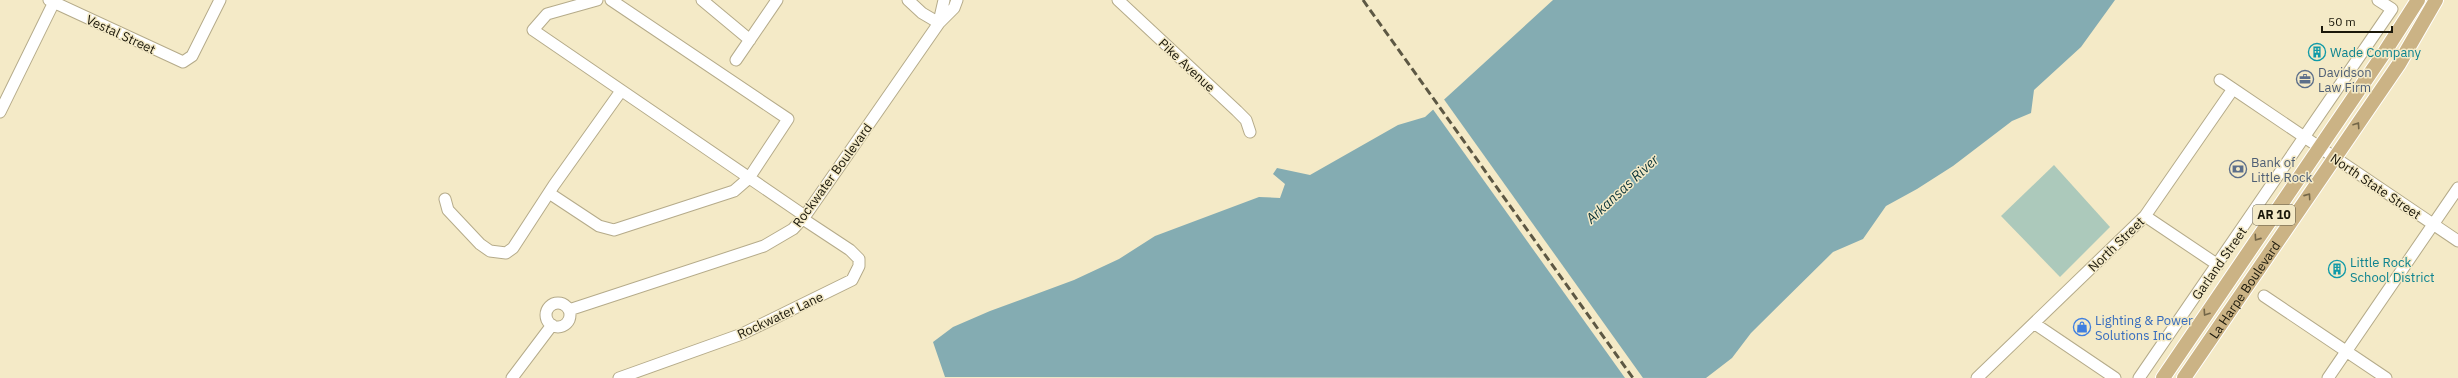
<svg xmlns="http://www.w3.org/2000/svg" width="2458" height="378" font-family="'IBM Plex Sans',sans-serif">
<rect width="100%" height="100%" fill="#f4eac7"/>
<!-- green -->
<path fill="#acc9bb" d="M2054,165L2110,227L2060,277L2001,216Z"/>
<!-- water -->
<path fill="#84acb2" d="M1553,0H2115L2081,47L2034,90L2031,113L2012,121L1953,166L1917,189L1886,206L1863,239L1833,252L1751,333L1732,358L1706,378L945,377L933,342L953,327L990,311L1074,280L1119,259L1155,236L1259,197L1280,198L1285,184L1273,174L1277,168L1310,175L1398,125L1425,117Z"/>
<!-- pier -->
<path fill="#f4eac7" d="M1443,98L1643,378H1625L1432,108Z"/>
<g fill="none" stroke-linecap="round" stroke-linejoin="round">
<!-- minor casing -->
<g stroke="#b5ab8a" stroke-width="13">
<path id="minor" d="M49,0L183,62L192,56L220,0
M597,0L547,14L533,30L805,216
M702,0L750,40
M908,0L922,13L939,23
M1118,0L1237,111L1246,120L1250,132
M939,22L944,0
M736,60L777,0
M2220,80L2458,241
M0,112L55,0
M549,193L599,226L614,230L734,191L749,178L788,119L611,0
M445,199L448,210L480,244L490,251L506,253L513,248L554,185L621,91
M2145,216L2218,265
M2264,296L2386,378
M546 315a12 12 0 1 1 24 0a12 12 0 1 1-24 0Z
M569,310L764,246L793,229L805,216L939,23L954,8L957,0
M2035,324L2115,378
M512,378L552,325
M619,378L742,334L852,280L859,266V259L850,250L803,219
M1977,378L2145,216L2233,89
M2139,378L2392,9L2378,0
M2328,378L2458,188"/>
</g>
<!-- major casing -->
<g stroke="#fff" stroke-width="16">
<g id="major">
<path d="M2163,378L2384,53L2418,0"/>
<path id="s1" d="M2184,378L2399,64L2436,0"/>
</g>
</g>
<!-- minor -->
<use href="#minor" stroke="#fff" stroke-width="11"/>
<!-- major -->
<use href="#major" stroke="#cbb385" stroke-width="14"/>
<!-- rail -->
<path stroke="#5d5844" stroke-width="3" stroke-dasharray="8 4" stroke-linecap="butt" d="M1363,0L1633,378"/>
</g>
<!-- one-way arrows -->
<defs><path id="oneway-chevron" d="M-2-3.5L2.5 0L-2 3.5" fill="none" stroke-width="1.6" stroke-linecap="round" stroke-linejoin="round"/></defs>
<g stroke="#736648">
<use href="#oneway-chevron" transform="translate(2357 125) rotate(-56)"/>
<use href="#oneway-chevron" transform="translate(2308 196) rotate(-55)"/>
<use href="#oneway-chevron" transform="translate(2257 238) rotate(125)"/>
<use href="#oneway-chevron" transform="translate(2206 313) rotate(124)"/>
</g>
<!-- icons -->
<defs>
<g id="building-ring" transform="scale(0.9)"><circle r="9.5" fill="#f4eac7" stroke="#0f9aa8" stroke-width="1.5"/><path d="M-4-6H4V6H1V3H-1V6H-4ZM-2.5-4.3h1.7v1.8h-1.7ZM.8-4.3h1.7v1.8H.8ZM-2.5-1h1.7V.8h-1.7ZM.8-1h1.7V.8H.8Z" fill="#0f9aa8"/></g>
<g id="office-ring" transform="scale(0.9)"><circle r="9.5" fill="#f4eac7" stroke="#5c6f8a" stroke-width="1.5"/><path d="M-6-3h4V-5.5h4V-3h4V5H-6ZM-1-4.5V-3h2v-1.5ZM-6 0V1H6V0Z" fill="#5c6f8a"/></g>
<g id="bank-ring" transform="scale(0.9)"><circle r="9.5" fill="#f4eac7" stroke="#5c6f8a" stroke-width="1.5"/><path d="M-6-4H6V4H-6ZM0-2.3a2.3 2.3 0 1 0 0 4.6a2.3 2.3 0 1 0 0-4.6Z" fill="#5c6f8a"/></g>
<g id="shop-ring" transform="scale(0.9)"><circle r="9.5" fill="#f4eac7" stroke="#3f7fe0" stroke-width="1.5"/><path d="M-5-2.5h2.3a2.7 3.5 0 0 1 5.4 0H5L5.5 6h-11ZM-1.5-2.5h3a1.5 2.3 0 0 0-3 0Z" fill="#3f7fe0"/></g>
</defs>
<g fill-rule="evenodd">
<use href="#building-ring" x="2317" y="52"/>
<use href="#office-ring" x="2305" y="79"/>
<use href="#bank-ring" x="2238" y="169"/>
<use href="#building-ring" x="2337" y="269"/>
<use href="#shop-ring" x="2082" y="327"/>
</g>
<g text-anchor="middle" stroke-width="3" stroke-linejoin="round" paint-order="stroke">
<!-- shield labels -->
<rect fill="#f4eac7" stroke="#5c5743" stroke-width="1" x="2253" y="205" width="42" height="20" rx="3"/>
<g font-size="12" font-weight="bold" fill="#1b180b">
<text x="2274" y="219">AR 10</text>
</g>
<!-- street labels -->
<g font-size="13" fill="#1b180b" stroke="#f4eac7">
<text transform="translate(121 34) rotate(25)" y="5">Vestal Street</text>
<text transform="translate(1187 65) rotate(43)" y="5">Pike Avenue</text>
<text transform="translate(832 175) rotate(-54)" y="5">Rockwater Boulevard</text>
<text transform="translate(2376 186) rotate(34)" y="5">North State Street</text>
<text transform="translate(2116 244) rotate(-44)" y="5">North Street</text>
<text transform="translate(2219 263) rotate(-55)" y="5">Garland Street</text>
<text dy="5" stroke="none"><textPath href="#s1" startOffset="107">La Harpe Boulevard</textPath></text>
<text transform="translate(780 315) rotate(-25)" y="5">Rockwater Lane</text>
</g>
<!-- culture labels -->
<g font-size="13" fill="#0d838f" stroke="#f4eac7" text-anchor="start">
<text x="2330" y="57">Wade Company</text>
<text x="2350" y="267">Little Rock<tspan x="2350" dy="15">School District</tspan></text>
</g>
<!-- service labels -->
<g font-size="13" fill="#4e5e75" stroke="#f4eac7" text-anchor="start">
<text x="2318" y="77">Davidson<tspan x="2318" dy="15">Law Firm</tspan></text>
<text x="2251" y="167">Bank of<tspan x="2251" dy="15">Little Rock</tspan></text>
</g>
<!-- shop labels -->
<g font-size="13" fill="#366cbe" stroke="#f4eac7" text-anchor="start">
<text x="2095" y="325">Lighting &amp; Power<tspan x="2095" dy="15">Solutions Inc</tspan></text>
</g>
<!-- water labels -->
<g font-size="14" font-style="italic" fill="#0a3338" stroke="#f4eac7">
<text transform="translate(1622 189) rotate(-43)" y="5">Arkansas River</text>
</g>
</g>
<!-- scale -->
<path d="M2322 26v6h70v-6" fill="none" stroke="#1b180b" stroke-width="2"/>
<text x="2328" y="26" font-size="12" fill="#1b180b" stroke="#f4eac7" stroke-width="3" paint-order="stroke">50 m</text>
</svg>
